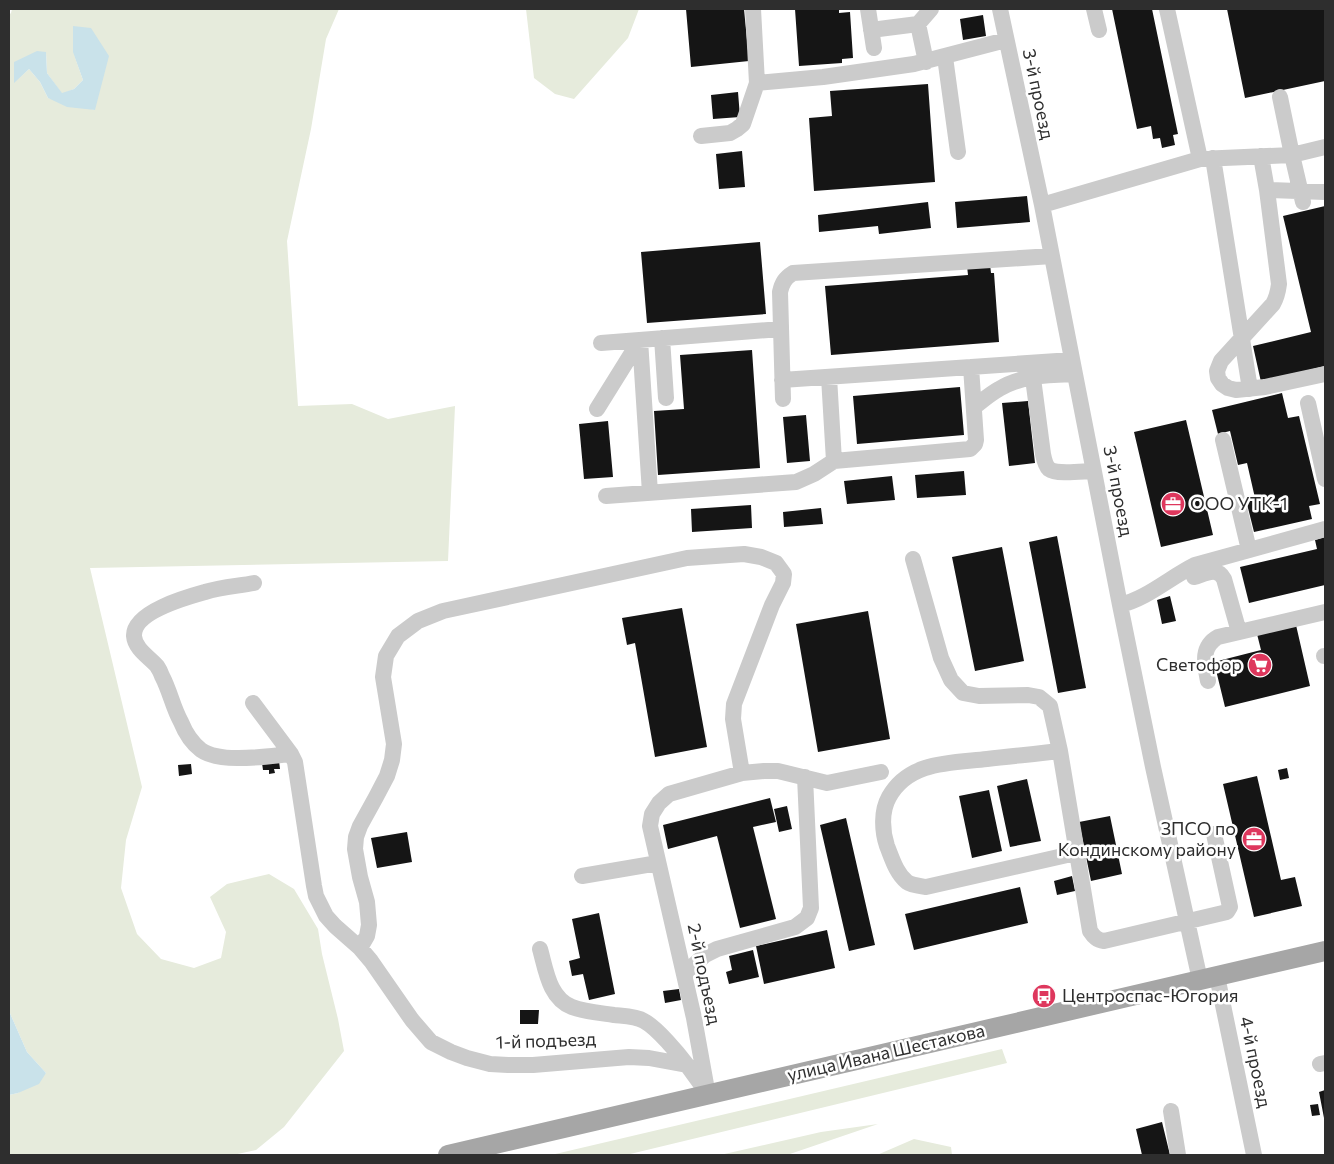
<svg xmlns="http://www.w3.org/2000/svg" width="1334" height="1164" font-family="Commissioner,sans-serif">
<rect width="100%" height="100%" fill="#fff"/>
<!-- green -->
<path fill="#e6ebdc" fill-rule="evenodd" d="M12,9H339L326,39L311,129L287,241L298,406L352,404L388,419L455,406L448,561L90,568L142,787L126,840L121,888L137,934L161,959L194,968L221,958L226,932L210,897L227,884L269,874L294,889L318,929L322,954L338,1019L344,1051L284,1127L256,1150L233,1155H9V1095L18,1093L46,1073L27,1052L9,1011V15L11,13ZM46,52L47,73L62,94L74,89L83,80L73,52L95,110L48,98L40,82L29,69L14,83Z
M526,9H639L628,38L574,99L555,94L534,78Z
M1002,1049L1007,1063L626,1155H551Z
M878,1124L787,1155H720L821,1132Z
M914,1139L951,1147L952,1155H877Z"/>
<!-- water -->
<path fill="#c9e2ea" d="M73,26L91,28L109,56L95,110L67,107L48,98L40,82L29,69L14,83V62L37,51L46,52L47,73L62,93L74,89L83,80L73,52Z
M9,1011L27,1052L46,1073L39,1084L18,1093L9,1095Z"/>
<!-- building -->
<path fill="#151515" d="M686,9H744L749,61L691,67Z
M795,9H839V13L850,12L853,58L842,59V63L799,66Z
M1112,9H1152L1178,134L1173,135L1175,145L1162,148L1160,138L1153,139L1151,126L1137,129Z
M1227,9H1325V81L1245,98Z
M983,15L986,36L963,40L960,19Z
M928,84L935,182L814,191L809,118L832,116L830,91Z
M738,92L740,117L713,119L711,95Z
M742,151L745,187L719,189L716,154Z
M1027,196L1030,222L957,228L955,202Z
M928,202L931,228L879,234L878,226L819,232L818,215Z
M1325,206V366L1261,382L1253,346L1311,332L1283,216Z
M760,242L766,314L647,323L641,252Z
M989,255L991,273H994L999,342L831,355L825,286L968,275L966,257Z
M752,350L760,468L658,475L654,411L684,409L680,355Z
M960,387L964,435L857,444L853,396Z
M1282,393L1288,418L1299,416L1320,504L1309,506L1312,519L1254,532L1246,500L1255,498L1247,463L1238,465L1230,431L1218,434L1212,410Z
M1028,401L1035,463L1009,466L1002,403Z
M806,415L810,461L787,463L783,417Z
M1186,420L1213,535L1161,547L1134,432Z
M608,421L613,477L584,479L579,424Z
M964,471L966,495L917,498L915,475Z
M892,476L895,500L847,504L844,481Z
M751,505L752,528L692,532L691,509Z
M821,508L823,524L784,527L783,512Z
M1057,536L1086,688L1058,693L1029,542Z
M1325,537V585L1249,603L1240,567L1317,549L1315,540Z
M1002,547L1024,661L975,671L952,557Z
M1170,596L1176,621L1162,624L1157,600Z
M682,608L707,747L655,757L635,643L627,645L622,618Z
M868,611L890,739L818,752L796,624Z
M1296,625L1310,686L1225,707L1214,662L1261,650L1257,634Z
M279,761L280,769H274L275,773L269,774V770H263L262,763Z
M191,764L192,774L179,776L178,765Z
M1287,768L1289,778L1280,780L1278,770Z
M1257,776L1281,880L1295,877L1302,906L1254,917L1223,784Z
M1027,779L1041,841L1010,847L997,786Z
M989,790L1002,851L972,858L959,796Z
M770,798L776,822L753,827L776,919L740,928L717,836L668,849L663,825Z
M787,806L792,829L779,832L774,809Z
M1110,816L1122,874L1091,881L1079,822Z
M846,818L875,945L849,951L820,825Z
M407,832L412,862L377,868L371,838Z
M1072,876L1075,891L1057,895L1054,881Z
M1020,887L1028,923L914,950L905,914Z
M599,913L615,994L589,1000L583,974L572,976L569,961L580,958L572,919Z
M827,930L835,968L764,984L756,946Z
M753,950L759,977L729,984L726,972L732,970L729,956Z
M679,989L681,1000L665,1003L663,991Z
M520,1010H539L538,1024H520Z
M1325,1090V1118H1324L1319,1092Z
M1318,1104L1320,1115L1312,1116L1310,1105Z
M1162,1122L1170,1155H1142L1136,1129Z"/>
<g fill="none" stroke-linecap="round" stroke-linejoin="round">
<!-- minor -->
<path stroke="#cbcbcb" stroke-width="16" d="M868,9L874,48
M1000,9L1042,205L1120,605L1153,767L1200,980
M1094,9L1099,30
M1167,9L1200,159
M918,24L926,62
M871,30L918,24L931,9
M945,57L958,152
M757,83L823,77L914,64L1006,40
M1280,97L1292,155L1303,202
M701,136L730,133L737,129L743,124L757,83L753,9
M1261,156L1267,190L1279,284C1278,292 1277,297 1273,304L1221,361L1217,371L1218,378L1222,384L1228,388L1236,390L1265,387L1325,374
M1213,158L1250,389
M1267,190L1325,192
M1042,205L1200,159L1292,155L1325,147
M662,338L666,398
M640,340L650,493
M601,343L781,329
M1031,363L1043,454C1044,459 1045,465 1049,469C1057,475 1084,471 1094,471
M829,377L834,461
M782,380L1072,360
M783,399L780,292C782,283 785,278 793,273L1052,256
M1308,403L1325,479
M974,407C982,401 990,394 999,389C1022,375 1049,375 1075,374
M597,409L640,340
M1223,440L1249,550
M606,496L796,482L814,474L834,461L970,449L975,444L976,440L971,367
M913,559L941,658L951,680L963,693L979,696L1028,695L1039,697L1050,706L1060,751L1090,931C1094,937 1097,940 1104,941L1227,912L1230,907L1214,834
M1194,577C1205,574 1217,566 1224,579L1239,632
M254,583C238,586 221,587 205,592C187,597 133,612 134,636C135,649 149,657 157,666C159,669 161,673 162,676C170,691 173,708 181,722C185,732 192,743 201,750C221,764 268,756 291,754
M1120,605C1148,598 1169,578 1195,565L1325,529
M1324,656H1325
M1208,681C1205,665 1200,647 1218,637L1325,612
M253,703L291,754L295,762L314,886L316,896L326,916L335,926L360,948L371,961L412,1020L431,1042L451,1052L467,1058L490,1064L508,1065H533L629,1057L649,1058L687,1065L708,1094
M1060,751C1036,754 1012,756 987,759C951,763 909,761 889,797C881,811 882,831 887,846C892,858 896,873 907,882C911,885 920,886 926,887L1076,853
M582,876L658,863
M360,948L367,936L369,925L367,902L360,877L355,849L356,837L360,826L376,797L387,776L392,760L394,744L383,677L386,656L398,636L418,621L443,611L687,558L744,554L761,557L776,563L784,574L783,583L772,605L734,704L733,719L742,773
M540,949C546,970 549,998 572,1007C585,1012 601,1013 614,1015C623,1016 636,1016 644,1021C657,1028 678,1053 687,1065
M684,974L705,955L717,949L795,927L807,918L811,908L805,777
M1217,976L1254,1155
M1320,1064L1325,1063
M707,1090L694,1018L650,826L652,814L659,803L669,794L742,773L764,771H778L827,783L881,772
M1171,1111L1178,1155"/>
<!-- major -->
<path stroke="#a6a6a6" stroke-width="20" d="M448,1155L1325,951"/>
</g>
<!-- icons -->
<defs>
<g id="office-disc" transform="scale(1.25)"><circle r="9.5" fill="#de375d" stroke="#fff"/><path d="M-6-3h4V-5.5h4V-3h4V5H-6ZM-1-4.5V-3h2v-1.5ZM-6 0V1H6V0Z" fill="#fff"/></g>
<g id="supermarket-disc" transform="scale(1.25)"><circle r="9.5" fill="#de375d" stroke="#fff"/><path d="M-6-5.5h2.5l.6 2H6L4.5 2H-2.5L-4.4-4H-6ZM-1.5 3.2a1.3 1.3 0 1 0 .1 0ZM3 3.2a1.3 1.3 0 1 0 .1 0Z" fill="#fff"/></g>
<g id="bus-disc" transform="scale(1.25)"><circle r="9.5" fill="#de375d" stroke="#fff"/><path d="M-5-6H5V4H4V6H2V4H-2V6H-4V4H-5ZM-3.5-4V0h7V-4ZM-3.5 1.2v1.5H-2V1.2ZM2 1.2v1.5H3.5V1.2Z" fill="#fff"/></g>
</defs>
<g fill-rule="evenodd">
<use href="#office-disc" x="1173" y="504"/>
<use href="#supermarket-disc" x="1260" y="665"/>
<use href="#office-disc" x="1254" y="839"/>
<use href="#bus-disc" x="1044" y="996"/>
</g>
<g text-anchor="middle" stroke-width="5" stroke-linejoin="round" paint-order="stroke">
<!-- street labels -->
<g font-size="18" fill="#2e2e2e" stroke="#fff">
<text transform="translate(1038 94) rotate(78)" y="6">3-й проезд</text>
<text transform="translate(1118 491) rotate(79)" y="6">3-й проезд</text>
<text transform="translate(704 974) rotate(78)" y="6">2-й подъезд</text>
<text transform="translate(546 1041) rotate(-2)" y="6">1-й подъезд</text>
<text transform="translate(886 1053) rotate(-13)" y="6">улица Ивана Шестакова</text>
<text transform="translate(1255 1062) rotate(78)" y="6">4-й проезд</text>
</g>
<!-- poi labels -->
<g font-size="18" fill="#2e2e2e" stroke="#fff" text-anchor="start">
<text x="1190" y="510">ООО УТК-1</text>
<text x="1242" y="671" text-anchor="end">Светофор</text>
<text x="1236" y="835" text-anchor="end">ЗПСО по<tspan x="1236" dy="21">Кондинскому району</tspan></text>
<text x="1062" y="1002">Центроспас-Югория</text>
</g>
</g>
<!-- border -->
<rect width="1334" height="1164" fill="none" stroke="#2e2e2e" stroke-width="20"/>
</svg>
